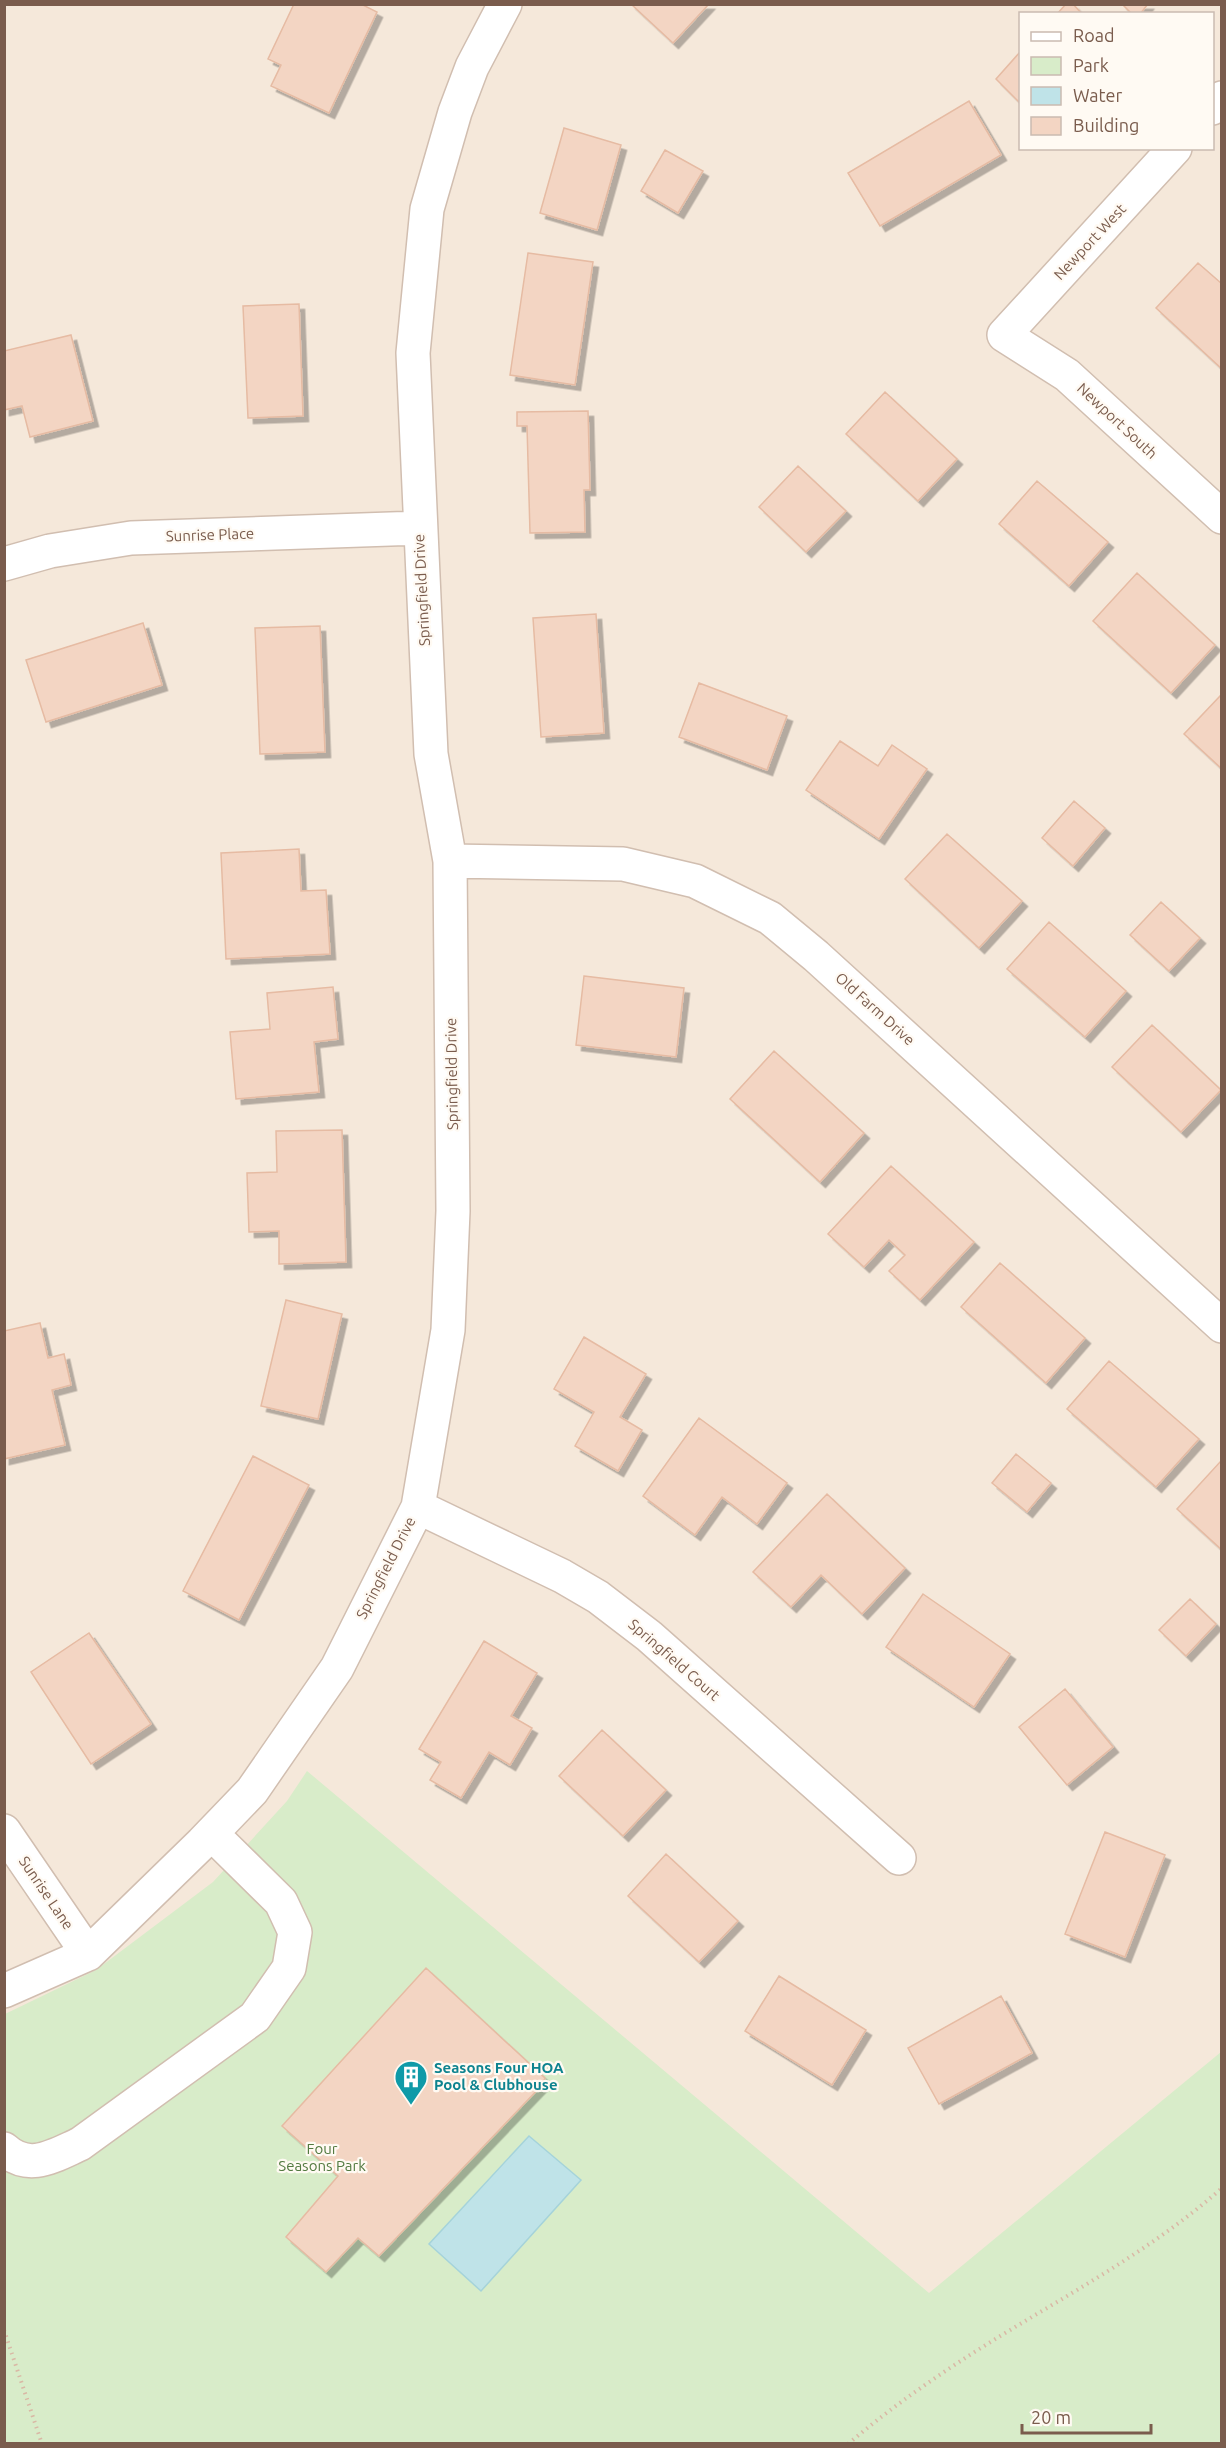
<svg xmlns="http://www.w3.org/2000/svg" width="1226" height="2448" font-family="Ubuntu,sans-serif">
<defs>
<filter id="shadow"><feDropShadow dx="5.5" dy="5.5" stdDeviation="0" flood-color="#0004"/></filter>
</defs>
<rect width="100%" height="100%" fill="#fdf6ec"/>
<!-- residential -->
<path fill="#f5e8da" fill-rule="evenodd" d="M5,5H1221V2443L5,2444ZM1020,14H1212V148H1020Z"/>
<!-- green -->
<path fill="#d8ecc9" d="M307,1771L929,2293L1221,2052V2443L5,2444V2014L96,1970L213,1882L287,1801Z"/>
<!-- water -->
<path fill="#bfe3e8" stroke="#a5d3da" stroke-width="1.5" d="M529,2136L581,2180L481,2291L429,2244Z"/>
<!-- building -->
<path fill="#f3d5c3" stroke="#e6bba3" stroke-width="1.5" filter="url(#shadow)" d="M294,4H361L377,12L329,113L271,86L281,65L268,59Z
M631,4H709L673,43Z
M1066,4H1073L1082,14H1057Z
M1122,4H1148L1140,14H1132Z
M1020,52V103L996,79Z
M969,101L1001,155L880,226L848,173Z
M564,128L621,145L597,230L540,213Z
M665,150L703,171L678,213L641,191Z
M528,253L593,262L575,385L510,375Z
M1198,263L1222,284V369L1156,308Z
M299,304L303,416L248,418L243,306Z
M71,335L93,421L30,437L22,406L4,410V351Z
M885,392L957,459L918,501L846,434Z
M588,411L590,490H584L585,532L530,533L527,426H517V412Z
M798,466L846,511L806,552L759,507Z
M1037,481L1108,542L1069,586L999,524Z
M1137,573L1215,645L1171,693L1093,621Z
M596,614L604,733L541,737L533,618Z
M143,623L162,685L46,722L26,660Z
M320,626L325,752L260,754L255,628Z
M699,683L787,716L767,770L679,737Z
M1222,694V769L1184,734Z
M840,741L878,766L892,745L927,769L879,839L806,790Z
M1074,801L1105,828L1073,866L1042,838Z
M947,834L1022,901L979,948L905,879Z
M299,849L301,891L326,890L330,954L226,959L221,853Z
M1161,902L1200,938L1169,971L1130,935Z
M1049,922L1126,991L1085,1037L1007,969Z
M584,976L684,988L676,1057L576,1045Z
M333,987L338,1039L314,1042L319,1092L236,1099L230,1032L270,1029L267,993Z
M1152,1025L1221,1090L1181,1132L1112,1067Z
M774,1051L864,1133L820,1182L730,1099Z
M342,1130L346,1262L279,1264V1231L249,1232L247,1173L277,1172L276,1131Z
M891,1166L974,1242L920,1300L889,1271L905,1255L889,1240L864,1267L828,1234Z
M1000,1263L1085,1338L1046,1383L961,1307Z
M286,1300L342,1314L318,1419L261,1406Z
M40,1323L48,1358L64,1354L71,1385L52,1390L65,1445L4,1459V1331Z
M584,1337L646,1374L620,1417L642,1430L618,1471L575,1446L594,1412L554,1389Z
M1109,1361L1199,1439L1156,1487L1067,1409Z
M699,1418L787,1483L757,1524L722,1497L695,1535L643,1496Z
M1016,1454L1051,1483L1027,1512L992,1483Z
M253,1456L309,1485L239,1620L183,1591Z
M1220,1462L1222,1464V1550L1177,1509Z
M827,1494L905,1568L862,1614L821,1575L791,1607L753,1572Z
M923,1594L1010,1654L974,1707L886,1647Z
M1190,1599L1216,1624L1186,1656L1159,1630Z
M89,1633L151,1724L91,1764L31,1672Z
M484,1641L537,1673L511,1716L532,1728L510,1765L489,1752L461,1798L430,1780L441,1762L419,1749Z
M1065,1689L1113,1747L1067,1785L1019,1727Z
M602,1730L666,1790L623,1836L559,1776Z
M1105,1832L1165,1855L1125,1957L1065,1934Z
M666,1854L738,1921L699,1962L628,1896Z
M426,1968L545,2078L542,2085L379,2256L358,2238L326,2272L286,2237L338,2176L282,2126Z
M779,1976L866,2030L832,2085L745,2031Z
M1001,1996L1032,2053L939,2104L908,2048Z"/>
<g fill="none" stroke-linecap="round" stroke-linejoin="round">
<!-- minor casing -->
<g stroke="#d1beb0" stroke-width="36">
<path id="minor" d="M1212,108L1222,98
M1175,148L1004,335L1067,375L1222,517
M4,564L50,551L131,538L419,528
M450,861L623,864L695,881L770,918L816,956L1222,1326
M418,1507L562,1576L598,1597L649,1636L899,1858
M4,1831L88,1954
M4,1991L88,1954L202,1843L252,1791L337,1668L418,1507L448,1330L453,1211L450,861L431,754L413,353L427,209L455,112L472,67L505,4
M4,2149C29,2172 53,2156 80,2144L255,2017L289,1968L295,1932L281,1902L212,1834"/>
</g>
<!-- path -->
<path stroke="#d9b8a5" stroke-width="4" stroke-dasharray="1.5 4.5" stroke-linecap="butt" d="M4,2330L42,2444
M848,2444C895,2404 945,2370 997,2338C1074,2291 1154,2248 1222,2188"/>
<!-- minor -->
<use href="#minor" stroke="#fff" stroke-width="33"/>
</g>
<!-- icons -->
<defs>
<g id="building-pin" transform="scale(1.725)"><path d="M0 17L-7.5 6A9.5 9.5 0 1 1 7.5 6Z" fill="#0f9aa8" stroke="#fffaf3"/><path d="M-4-6H4V6H1V3H-1V6H-4ZM-2.5-4.3h1.7v1.8h-1.7ZM.8-4.3h1.7v1.8H.8ZM-2.5-1h1.7V.8h-1.7ZM.8-1h1.7V.8H.8Z" fill="#fff"/></g>
</defs>
<g fill-rule="evenodd">
<use href="#building-pin" x="411" y="2077"/>
</g>
<g text-anchor="middle" stroke-width="4.5" stroke-linejoin="round" paint-order="stroke">
<!-- street labels -->
<g font-size="15" fill="#7a5c4d" stroke="#fffaf3">
<text transform="translate(1090 242) rotate(-47)" y="5">Newport West</text>
<text transform="translate(1117 421) rotate(43)" y="5">Newport South</text>
<text transform="translate(210 535) rotate(-2)" y="5">Sunrise Place</text>
<text transform="translate(422 590) rotate(-93)" y="5">Springfield Drive</text>
<text transform="translate(875 1009) rotate(42)" y="5">Old Farm Drive</text>
<text transform="translate(452 1074) rotate(-91)" y="5">Springfield Drive</text>
<text transform="translate(386 1568) rotate(-63)" y="5">Springfield Drive</text>
<text transform="translate(674 1660) rotate(41)" y="5">Springfield Court</text>
<text transform="translate(46 1893) rotate(56)" y="5">Sunrise Lane</text>
</g>
<!-- culture labels -->
<g font-size="15" font-weight="bold" fill="#0d838f" stroke="#fffaf3" text-anchor="start">
<text x="434" y="2073">Seasons Four HOA<tspan x="434" dy="17">Pool &amp; Clubhouse</tspan></text>
</g>
<!-- park labels -->
<g font-size="15" fill="#537a41" stroke="#fffaf3">
<text x="322" y="2154">Four<tspan x="322" dy="17">Seasons Park</tspan></text>
</g>
</g>
<!-- border -->
<rect width="1226" height="2448" fill="none" stroke="#7a5c4d" stroke-width="12"/>
<!-- legend -->
<rect x="1019" y="12" width="195" height="138" fill="#fffaf3" stroke="#cabbb1" stroke-width="1.5"/>
<rect x="1031" y="32" width="30" height="9" fill="#ffffff" stroke="#cabbb1" stroke-width="1.5"/>
<text x="1073" y="42" font-size="18" fill="#7a5c4d">Road</text>
<rect x="1031" y="57" width="30" height="18" fill="#d8ecc9" stroke="#cabbb1" stroke-width="1.5"/>
<text x="1073" y="72" font-size="18" fill="#7a5c4d">Park</text>
<rect x="1031" y="87" width="30" height="18" fill="#bfe3e8" stroke="#cabbb1" stroke-width="1.5"/>
<text x="1073" y="102" font-size="18" fill="#7a5c4d">Water</text>
<rect x="1031" y="117" width="30" height="18" fill="#f3d5c3" stroke="#cabbb1" stroke-width="1.5"/>
<text x="1073" y="132" font-size="18" fill="#7a5c4d">Building</text>
<!-- scale -->
<path d="M1022 2424v9h129v-9" fill="none" stroke="#7a5c4d" stroke-width="3"/>
<text x="1031" y="2424" font-size="18" fill="#7a5c4d" stroke="#fffaf3" stroke-width="4.5" paint-order="stroke">20 m</text>
</svg>
